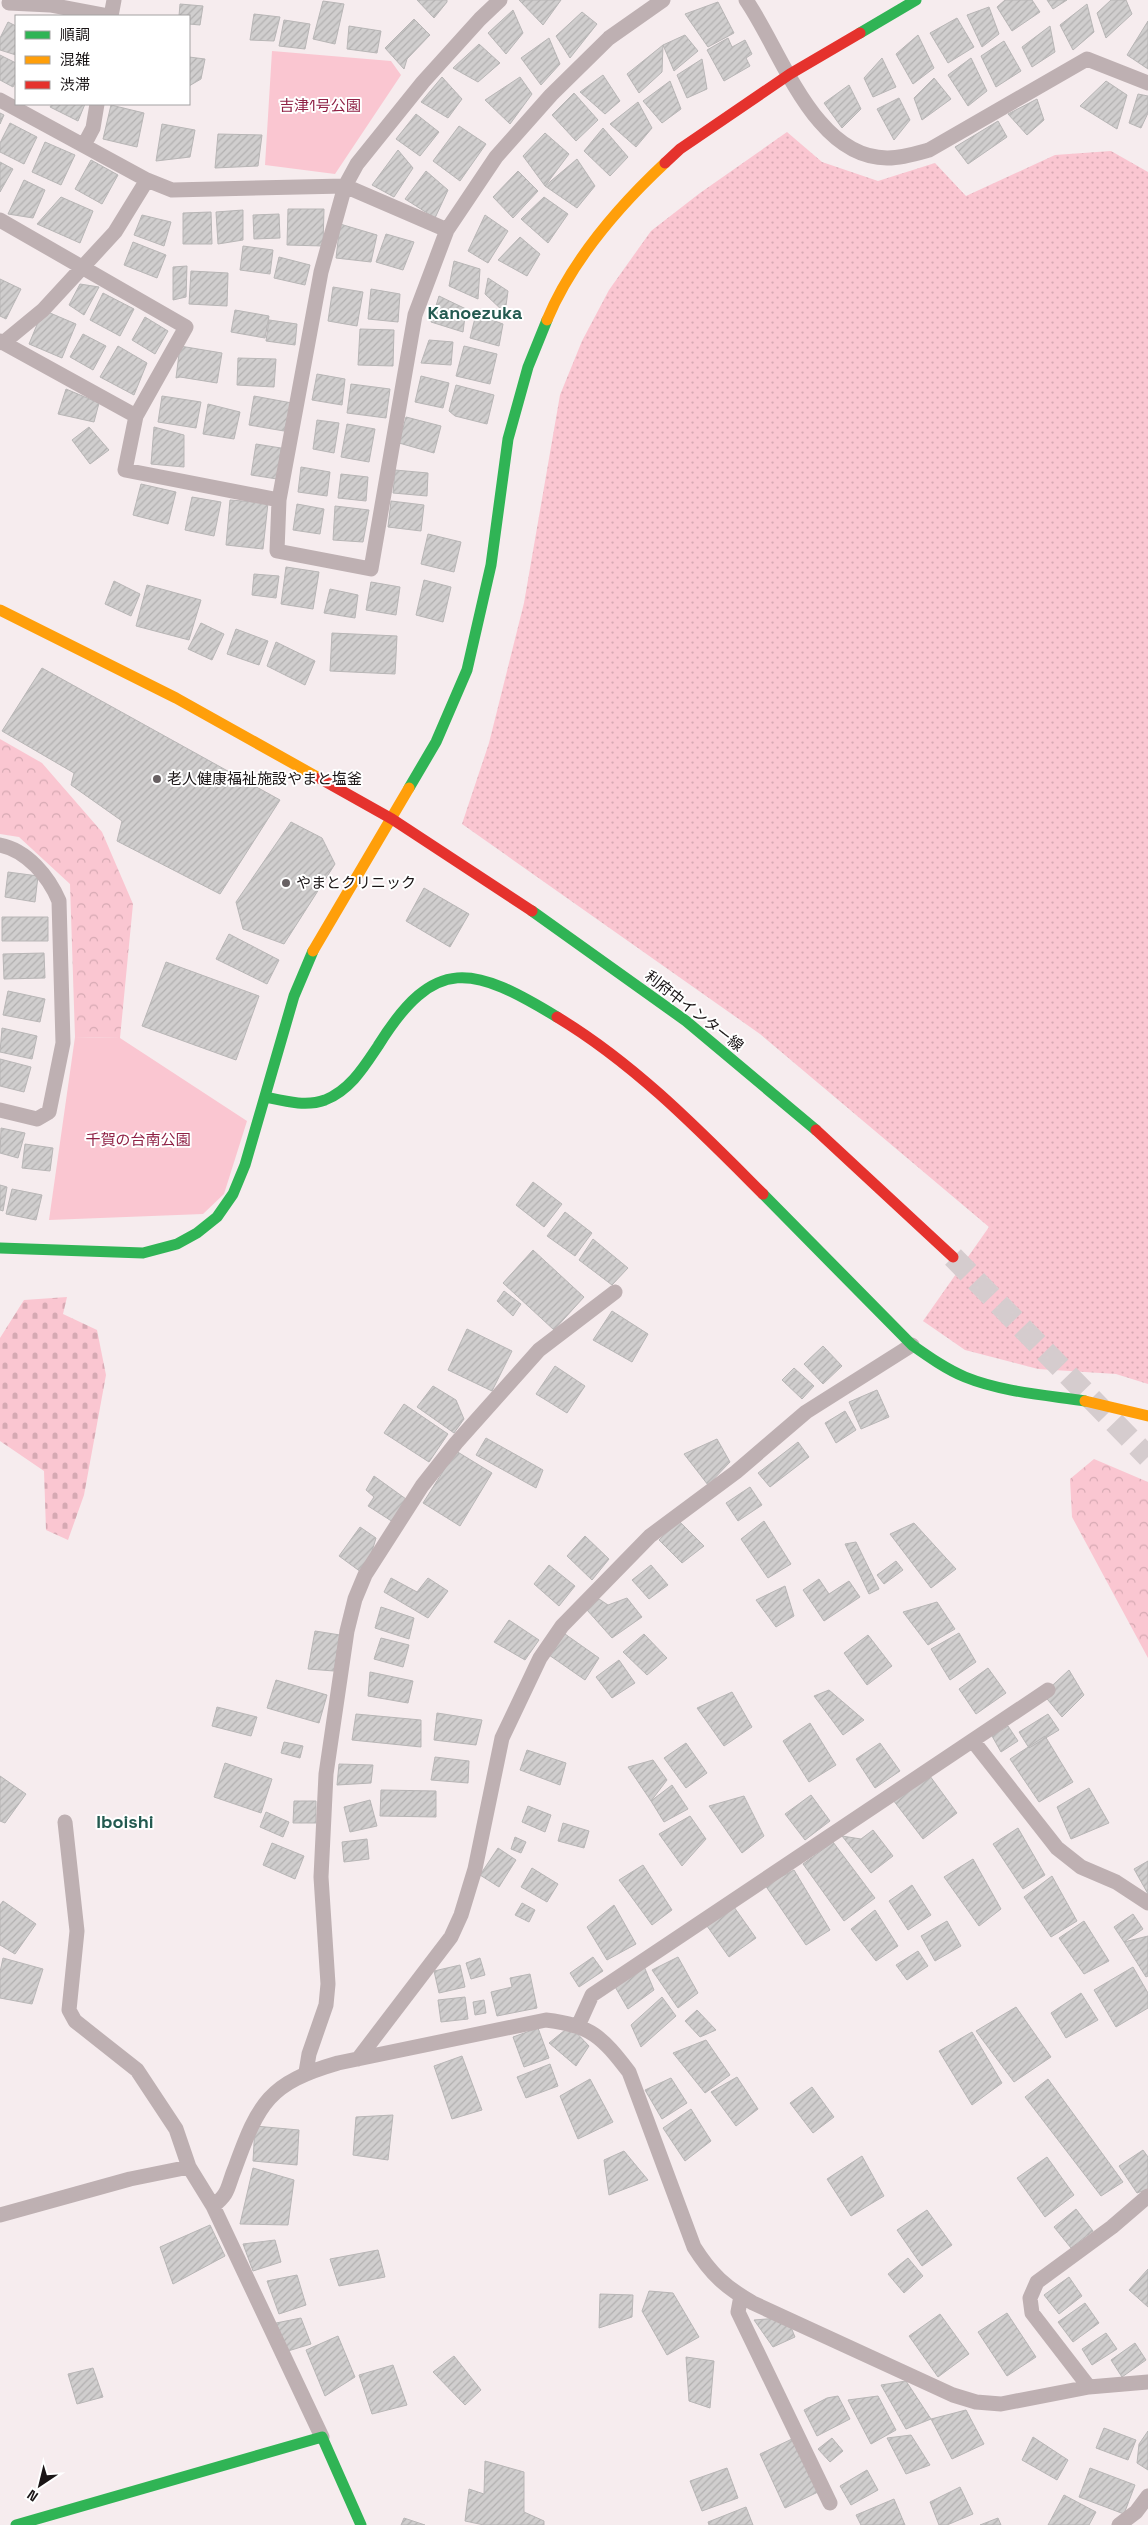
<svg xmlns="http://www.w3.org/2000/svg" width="1148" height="2525" font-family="'Space Grotesk','Noto Sans JP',sans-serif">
<defs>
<pattern id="grass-dots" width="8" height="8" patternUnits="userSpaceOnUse" patternTransform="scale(1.25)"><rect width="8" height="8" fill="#fac6d1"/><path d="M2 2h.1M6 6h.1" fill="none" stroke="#d6a9b3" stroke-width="1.8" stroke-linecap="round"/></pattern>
<pattern id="forest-crowns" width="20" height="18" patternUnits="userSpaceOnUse" patternTransform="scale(1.25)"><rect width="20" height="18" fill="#fac6d1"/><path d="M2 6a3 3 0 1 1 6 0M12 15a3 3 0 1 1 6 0" fill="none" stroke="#d6a9b3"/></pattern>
<pattern id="cemetery-stones" width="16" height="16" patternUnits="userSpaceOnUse" patternTransform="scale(1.25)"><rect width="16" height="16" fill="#fac6d1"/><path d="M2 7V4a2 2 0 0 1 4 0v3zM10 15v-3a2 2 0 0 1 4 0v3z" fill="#d6a9b3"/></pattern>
<pattern id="building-hatch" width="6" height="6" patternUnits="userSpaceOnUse" patternTransform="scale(1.25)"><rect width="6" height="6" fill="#d0cece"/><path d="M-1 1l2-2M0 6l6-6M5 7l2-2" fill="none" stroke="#b2b0b0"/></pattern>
</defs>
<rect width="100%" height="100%" fill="#f6ecee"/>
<!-- grass -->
<path fill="url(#grass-dots)" d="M787,132L822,162L878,181L935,163L966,196L1055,155L1111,151L1148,172V1384L1116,1374L1038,1369L965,1350L923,1321L989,1227L760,1034L462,824L489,743L524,603L560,395L582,341L609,290L651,231L700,193Z"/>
<!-- forest -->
<path fill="url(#forest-crowns)" d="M0,739L42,763L102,832L133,904L120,1038L75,1037L70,884L19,837L0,834Z
M1094,1459L1148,1482V1658L1072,1517L1070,1479Z"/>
<!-- cemetery -->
<path fill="url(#cemetery-stones)" d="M67,1297L63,1314L97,1330L106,1375L84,1495L68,1540L46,1530L44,1471L0,1441V1338L24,1300Z"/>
<!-- green -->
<path fill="#fac6d1" d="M272,51L391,61L401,75L335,174L265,165Z
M75,1037L120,1038L247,1121L224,1194L203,1214L49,1220Z"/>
<!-- building -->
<path fill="url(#building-hatch)" stroke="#b8b6b6" d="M417,0H447V2L434,18Z
M519,0H561L543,25Z
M1005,0H1032L1040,12L1012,31L997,7Z
M1047,0H1067L1053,9Z
M1111,0H1126L1132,14L1106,38L1097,13Z
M323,1L344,4L335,44L313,39Z
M718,2L734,33L708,47L685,14Z
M180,4L203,6L200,25L189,24V16H179Z
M1087,4L1094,32L1073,50L1060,25Z
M989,7L999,34L982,47L967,15Z
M513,10L523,33L506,54L488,33Z
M582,12L597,24L570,58L556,36Z
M254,14L280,17L274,41L250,40Z
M957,18L974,47L948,63L930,33Z
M414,19L430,35L407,59L404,69L385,48Z
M284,20L310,24L305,49L279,46Z
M1148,21V69L1127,55Z
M8,22L16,26V55L0,50V38Z
M349,26L381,31L377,53L347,49Z
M1050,26L1055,52L1032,67L1022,47Z
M685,35L698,51L674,71L663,45Z
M918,35L934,68L913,84L896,54Z
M549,38L560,64L541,85L521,58Z
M728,38L732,47L745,40L752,54L746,58L750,66L724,81L707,50Z
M1004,41L1021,71L996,87L981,56Z
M479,44L500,63L478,82L453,68Z
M663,45L662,72L639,93L627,74Z
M0,55L16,63V81L13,87L0,80Z
M189,57L205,59L201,79L189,86Z
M882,58L896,87L873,97L864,78Z
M971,58L987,91L968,106L948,75Z
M702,59L707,89L687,98L677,75Z
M603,75L620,101L605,114L580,92Z
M442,77L462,99L448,118L421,102Z
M520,77L532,94L510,124L485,100Z
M934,78L951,99L922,120L914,98Z
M670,81L681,109L662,123L643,101Z
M1106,81L1127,95L1117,129L1080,106Z
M849,85L861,109L842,128L824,103Z
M574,93L598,120L576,141L552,115Z
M1138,94L1148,96V113L1141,128L1129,123Z
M899,98L910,120L894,140L877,109Z
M1037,99L1044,120L1027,135L1008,114Z
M638,102L652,128L636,147L610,124Z
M52,104H85L78,121L50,107Z
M111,105L144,113L137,147L103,139Z
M0,113L4,115L0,124Z
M416,114L439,132L420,156L396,139Z
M998,121L1007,137L968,164L955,147Z
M10,123L37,137L24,164L0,152V143Z
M162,124L195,130L190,157L156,161Z
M459,126L486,144L460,181L433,161Z
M603,128L628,157L610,176L584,151Z
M545,133L569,154L545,186L523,156Z
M218,134L262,135L258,166L215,168Z
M45,142L75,155L61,185L32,172Z
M398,150L413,168L394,197L372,185Z
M577,159L595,186L577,208L545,186Z
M91,160L118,175L102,204L75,189Z
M0,162L13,169L0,192Z
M426,171L448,190L435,218L405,199Z
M518,171L538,191L513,218L493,197Z
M24,180L45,190L33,218L8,214Z
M61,197L93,211L80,243L37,224Z
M544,197L568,214L548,243L521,219Z
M288,209H324L323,246L287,245Z
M243,210V240L218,244L216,212Z
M211,212L212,244H183V213Z
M279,214L280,238L254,239L253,215Z
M142,215L171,222L164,246L134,235Z
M485,215L508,231L488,263L468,251Z
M340,224L377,235L371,262L336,258Z
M386,234L414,242L403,270L376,262Z
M520,237L540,254L527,276L498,260Z
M133,242L166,255L157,278L124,265Z
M243,246L273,250L270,274L240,270Z
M279,257L310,265L305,285L274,278Z
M454,261L480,269L478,299L449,286Z
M187,266L186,297L173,300V267Z
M191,271L228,273L227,306L189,304Z
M488,278L508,291L505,313L485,294Z
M0,279L21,289L6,319L0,316Z
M80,284L99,287L84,315L69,305Z
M333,287L363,292L357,326L328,321Z
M371,289L400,294L398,322L368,319Z
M103,293L134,309L120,336L90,320Z
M439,296L466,309L463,332L431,322Z
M43,310L76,324L62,358L29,344Z
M235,310L269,316L265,338L231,332Z
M476,314L503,324L499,346L470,338Z
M145,317L168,331L155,354L132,340Z
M269,320L297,324L295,345L266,341Z
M360,329L394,330L393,366L358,365Z
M83,334L106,346L93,370L70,357Z
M429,340L453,342L451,365L421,363Z
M118,346L147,363L134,395L100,377Z
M180,346L222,353L217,383L180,377L176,378Z
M464,346L497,354L490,384L456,376Z
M238,358L276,359L274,387L237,385Z
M317,374L345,379L342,405L312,400Z
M421,376L449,383L443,408L415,402Z
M351,384L390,389L386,418L347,413Z
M456,385L494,395L487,424L455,416L449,411Z
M66,389L99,403L94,422L58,414Z
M162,396L201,402L196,428L158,422Z
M254,396L292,403L284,431L249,425Z
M208,404L240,412L234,439L203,434Z
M406,417L441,426L434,453L399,443Z
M317,420L339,423L334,453L313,449Z
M347,424L375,429L369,462L341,457Z
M89,427L109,450L90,464L72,440Z
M154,427L184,435V467L151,464Z
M256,444L281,448L277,479L251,475Z
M301,467L330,472L327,496L298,492Z
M395,470L428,473L427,496L393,493Z
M341,474L368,477L366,501L338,498Z
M141,484L176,492L168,524L133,515Z
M192,497L221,502L214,536L185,530Z
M230,500L268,503L263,549L226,545Z
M391,501L424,505L421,531L388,527Z
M297,504L324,509L320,534L293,530Z
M335,506L369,510L363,542L333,540Z
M428,534L461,542L454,572L421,564Z
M286,567L319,572L313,609L281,604Z
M254,574L279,576L276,598L252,595Z
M424,580L451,587L443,622L416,615Z
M114,581L140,594L131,616L105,604Z
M371,582L400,587L396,615L366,610Z
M147,585L201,600L189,640L136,626Z
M330,589L358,595L355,618L324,613Z
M201,623L224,634L212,660L188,649Z
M236,629L268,641L259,665L227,654Z
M332,633L397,636L395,674L330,671Z
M276,642L315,661L305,685L267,666Z
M42,668L280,800L220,894L117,841L122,821L71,785L74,773L2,731Z
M291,822L322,838L335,864L284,944L243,929L236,902Z
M8,872L38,876L35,902L5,897Z
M424,888L469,914L450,947L406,921Z
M2,917H48V941H2Z
M229,934L279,960L267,984L216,959Z
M44,953L45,978L4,979L3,954Z
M166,962L259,996L236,1060L142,1026Z
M8,991L45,999L40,1022L3,1015Z
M2,1028L37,1036L32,1059L0,1052Z
M0,1059L31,1067L24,1092L0,1086Z
M1,1128L25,1133L18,1158L0,1153Z
M25,1144L53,1148L50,1171L22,1168Z
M533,1182L562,1204L544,1227L516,1205Z
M0,1185L7,1187L3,1211L0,1210Z
M12,1189L42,1195L36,1220L6,1214Z
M565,1212L592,1233L575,1256L547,1236Z
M593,1239L628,1268L612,1285L579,1260Z
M533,1250L584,1297L554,1330L503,1283Z
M504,1291L521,1304L513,1316L497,1301Z
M612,1311L648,1334L632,1362L593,1340Z
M467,1329L512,1351L492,1391L448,1370Z
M823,1346L842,1366L823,1384L804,1364Z
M555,1366L585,1386L567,1413L536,1394Z
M794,1368L814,1386L802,1399L782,1380Z
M433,1386L456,1400L464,1419L454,1433L417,1407Z
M877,1390L889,1417L861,1429L849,1402Z
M404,1404L448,1434L429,1462L384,1433Z
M845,1411L856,1430L836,1443L825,1423Z
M486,1438L543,1470L536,1488L476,1455Z
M717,1439L730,1462L708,1485L684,1454Z
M798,1442L809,1457L770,1487L758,1473Z
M456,1451L492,1473L460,1526L423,1503Z
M374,1476L406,1499L393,1522L368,1506L374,1497L366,1490Z
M750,1487L762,1505L738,1521L726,1503Z
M679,1521L704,1546L682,1563L659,1540Z
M764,1521L791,1564L768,1578L741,1539Z
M914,1523L956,1569L931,1588L890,1534Z
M360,1527L376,1538L365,1575L339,1556Z
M585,1536L609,1559L592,1580L567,1556Z
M856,1542L879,1589L869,1594L845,1544Z
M896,1561L903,1570L884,1584L877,1575Z
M549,1565L575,1586L559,1606L534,1584Z
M651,1565L668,1585L649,1599L632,1580Z
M391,1578L417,1592L428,1578L448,1591L428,1618L384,1592Z
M819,1579L829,1594L849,1581L860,1597L824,1621L803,1590Z
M785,1586L794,1616L776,1627L756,1600Z
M627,1598L642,1617L612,1638L587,1610L599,1599L608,1605Z
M937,1602L955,1629L928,1645L903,1612Z
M381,1607L414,1618L409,1639L375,1628Z
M509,1620L539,1640L525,1660L494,1642Z
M315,1631L340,1635L334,1671L308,1669Z
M959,1633L976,1662L950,1680L931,1649Z
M565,1634L599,1658L585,1680L549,1655Z
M644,1634L667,1658L647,1675L623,1652Z
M868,1635L892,1666L867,1685L844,1653Z
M381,1638L409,1645L403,1667L374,1659Z
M619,1660L635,1683L612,1698L596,1677Z
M988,1668L1006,1693L976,1714L959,1689Z
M1069,1670L1084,1695L1062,1717L1043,1694Z
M370,1672L413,1681L408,1703L368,1696Z
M276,1680L327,1695L319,1723L267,1708Z
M829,1690L864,1720L843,1735L814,1696Z
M732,1692L752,1727L724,1746L697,1708Z
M217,1707L257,1717L251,1736L212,1726Z
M437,1713L482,1720L476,1745L434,1740Z
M356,1714L421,1720V1747L352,1740Z
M1048,1714L1059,1730L1029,1748L1019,1732Z
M810,1723L836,1765L809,1782L783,1741Z
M1008,1726L1018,1741L1001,1752L992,1736Z
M1045,1736L1073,1782L1039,1802L1010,1759Z
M284,1742L303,1746L300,1758L281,1753Z
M686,1743L707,1773L686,1788L664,1758Z
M880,1743L900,1771L875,1788L856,1759Z
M527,1750L566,1763L560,1785L520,1770Z
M435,1757L469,1761L468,1783L431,1780Z
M653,1760L667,1780L651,1801L628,1767Z
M225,1763L272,1779L261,1813L214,1797Z
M339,1764L373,1765L371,1783L337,1785Z
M927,1772L957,1813L923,1839L890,1796Z
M0,1776L26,1794L5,1823L0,1821Z
M672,1785L688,1809L664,1822L651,1801Z
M1089,1788L1109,1823L1071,1839L1057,1807Z
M381,1790L436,1791V1817L380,1816Z
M811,1795L830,1821L805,1840L785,1814Z
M744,1796L764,1836L742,1853L709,1806Z
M370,1800L377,1826L350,1832L344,1807Z
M294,1801H316V1823H293Z
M528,1806L551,1815L545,1832L522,1822Z
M266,1812L289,1822L283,1837L260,1827Z
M690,1816L706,1839L682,1866L659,1834Z
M563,1823L589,1831L584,1848L558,1841Z
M1018,1828L1045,1875L1023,1889L993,1844Z
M873,1830L893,1856L871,1873L842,1836L861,1839Z
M515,1837L526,1842L521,1853L511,1849Z
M367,1839L369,1859L344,1862L342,1842Z
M833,1842L875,1898L844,1921L803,1864Z
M272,1843L304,1856L295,1879L263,1865Z
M498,1848L516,1860L499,1887L480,1875Z
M973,1859L1001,1909L979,1926L944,1877Z
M1148,1861V1894L1134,1869Z
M643,1865L672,1910L652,1925L619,1880Z
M532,1868L558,1884L547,1902L521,1887Z
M794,1870L830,1930L806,1945L765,1885Z
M1052,1876L1077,1921L1051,1937L1024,1897Z
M912,1885L931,1915L908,1930L889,1901Z
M3,1901L36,1924L15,1954L0,1945V1905Z
M522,1903L535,1910L529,1922L515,1915Z
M614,1905L636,1944L607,1960L587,1927Z
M734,1907L756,1938L729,1957L707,1926Z
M875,1910L898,1946L876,1961L851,1929Z
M1133,1914L1143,1929L1124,1942L1114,1927Z
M947,1921L961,1946L935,1961L921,1936Z
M1084,1921L1109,1961L1084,1974L1059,1938Z
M1148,1936V1976L1146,1977L1124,1942Z
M918,1951L928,1966L907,1980L896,1965Z
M593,1957L603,1971L579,1987L570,1973Z
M678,1957L698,1993L678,2008L652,1970Z
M3,1958L43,1969L32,2004L0,1998V1972Z
M480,1958L485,1975L471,1979L466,1963Z
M643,1964L654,1990L628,2009L614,1985Z
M460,1965L465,1987L439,1993L434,1971Z
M1133,1967L1148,1993V2008L1116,2027L1094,1990Z
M530,1974L537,2008L497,2016L491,1992L512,1987L510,1978Z
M1081,1993L1098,2020L1066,2038L1051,2013Z
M465,1997L468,2019L441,2022L438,2000Z
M662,1997L676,2016L641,2047L631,2025Z
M484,2000L486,2013L475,2015L473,2002Z
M1016,2007L1051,2057L1014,2082L976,2031Z
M697,2010L716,2030L700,2037L685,2021Z
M570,2026L589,2046L576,2066L549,2043Z
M538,2028L549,2058L524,2067L513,2037Z
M972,2032L1002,2083L972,2105L939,2051Z
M706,2040L730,2075L705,2093L673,2053Z
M462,2056L482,2110L452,2119L434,2066Z
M550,2064L558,2086L526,2098L517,2077Z
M737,2077L758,2109L736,2126L711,2092Z
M671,2078L687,2103L662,2119L645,2090Z
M590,2079L613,2122L578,2139L560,2096Z
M1048,2079L1123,2182L1101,2196L1025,2097Z
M812,2087L834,2117L813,2133L790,2103Z
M691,2109L711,2141L685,2161L663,2128Z
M393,2115L388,2160L353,2155L356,2117Z
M255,2126L299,2130L297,2165L253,2161Z
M1143,2150L1148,2157V2189L1137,2193L1119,2166Z
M624,2151L648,2180L609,2195L604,2160Z
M862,2156L884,2196L851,2216L827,2179Z
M1047,2157L1074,2195L1045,2217L1017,2178Z
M253,2168L294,2180L288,2225L240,2224Z
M1076,2209L1093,2231L1071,2248L1054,2227Z
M927,2210L952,2245L922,2266L897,2230Z
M210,2225L225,2256L173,2284L160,2247Z
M275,2240L281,2262L253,2271L243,2244Z
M378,2250L385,2277L339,2286L330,2259Z
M908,2258L923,2276L904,2293L888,2274Z
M1148,2269V2307L1129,2290Z
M297,2275L306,2305L279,2314L267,2281Z
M1069,2277L1082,2296L1059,2314L1044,2295Z
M649,2291L673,2293L699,2337L667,2355L642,2311Z
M600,2294L633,2295L632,2317L599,2328Z
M1085,2303L1099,2323L1073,2342L1058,2322Z
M1007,2313L1036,2357L1007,2376L978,2332Z
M940,2314L969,2354L938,2377L909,2336Z
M301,2318L311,2344L288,2351L276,2323Z
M779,2318L790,2325L795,2337L773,2347L754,2320Z
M1106,2333L1117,2349L1092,2365L1082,2349Z
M338,2336L355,2377L325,2396L306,2350Z
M1135,2343L1146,2360L1122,2377L1111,2360Z
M454,2356L481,2390L465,2405L433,2372Z
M686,2357L714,2361L710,2408L689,2401Z
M393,2365L407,2405L372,2414L359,2375Z
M93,2368L103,2397L77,2404L68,2374Z
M906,2381L931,2419L906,2429L881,2385Z
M838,2396L850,2419L817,2436L804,2410L827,2398Z
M878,2396L896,2430L871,2444L848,2400Z
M966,2410L984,2444L952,2459L931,2419Z
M1104,2428L1136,2440L1128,2460L1096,2448Z
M1148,2431V2470L1137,2463L1139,2444Z
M911,2435L930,2465L906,2474L887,2438Z
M1033,2437L1068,2460L1057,2480L1022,2460Z
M832,2438L843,2451L830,2462L818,2449Z
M792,2439L818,2492L785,2508L760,2454Z
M485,2461L524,2472V2512L544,2521V2525H484L465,2521L469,2489L484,2494Z
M727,2468L738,2498L702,2511L690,2481Z
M1090,2468L1135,2485L1124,2514L1079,2497Z
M867,2470L878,2490L851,2505L840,2486Z
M960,2487L973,2514L947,2525H939L930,2502Z
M1064,2495L1096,2512L1089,2525H1048Z
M894,2499L905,2525H861L856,2515Z
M746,2507L753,2525H709L708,2522Z
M404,2518L425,2525H401Z
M998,2518L1001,2525H980Z"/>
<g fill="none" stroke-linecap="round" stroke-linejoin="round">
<!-- secondary-tunnel -->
<path stroke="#d5ccce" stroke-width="22" stroke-dasharray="22 11" stroke-linecap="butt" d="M953,1257L1148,1457"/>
<!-- street -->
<path stroke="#beb0b2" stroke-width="15" d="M500,0L480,19L423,82L357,164L345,186L321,272L279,500L277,551L371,569L415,315L447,230L496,157L551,95L609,38L663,0
M746,0C781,50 814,159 888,158C902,158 915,154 929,150L1087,59L1148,83
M9,3L50,5L109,16
M111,16L114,0
M0,100L147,180L172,190L345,186L447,230
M84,145L93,128L97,104
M0,220L186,327L136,416L125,470L279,500
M0,341L136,416
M3,343L43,310L115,232L147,180
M0,845C27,850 49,877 59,901L63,1043L49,1112L37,1119L0,1110
M973,1741L1057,1848L1081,1867L1116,1882L1148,1903
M65,1822L77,1931L69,2010L75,2021L137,2070L176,2129L189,2167L213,2206L322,2437
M578,2026L592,1995L1048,1690
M358,2059L451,1937L461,1915L475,1869L502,1738L540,1658L562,1626L650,1536L736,1472L806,1412L912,1345
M306,2072L309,2054L326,2005L328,1984L321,1877L326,1774L347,1631L355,1599L365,1575L422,1486L456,1443L539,1350L615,1292
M213,2206C230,2193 227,2187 235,2168C259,2102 269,2083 338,2063L546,2020C591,2025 602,2037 629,2072L694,2247C711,2274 725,2287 753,2303L953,2395L976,2402L1001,2404L1089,2387L1148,2382
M0,2215L130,2179L189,2167
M741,2296L738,2312L830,2503
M1089,2387L1032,2313L1030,2298L1037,2282L1112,2227L1148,2196
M1119,2525L1136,2512L1148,2496"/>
<!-- fast -->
<path stroke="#30b455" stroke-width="11" d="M860,33L916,0
M409,788L436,742L467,670L491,565L508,439L528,367L547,320
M532,911L686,1021L816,1130
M265,1097C284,1101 306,1107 325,1100C350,1090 364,1067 378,1046C435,954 473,966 557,1017
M763,1194L912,1345C929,1357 946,1369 965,1377C1002,1392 1045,1395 1085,1401
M0,1248L143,1253L177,1244L197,1233L217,1217L233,1194L245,1165L294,996L313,951
M16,2525L322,2437L361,2525"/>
<!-- slow -->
<path stroke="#ff9f0a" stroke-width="11" d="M547,320C572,260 618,207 665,163
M0,610L176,698L319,778
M313,951L409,788
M1085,1401L1148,1416"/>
<!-- jam -->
<path stroke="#e5322d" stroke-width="11" d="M665,163L680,149L790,74L860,33
M319,778L392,819L532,911
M557,1017C635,1064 699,1130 763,1194
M816,1130L953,1257"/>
</g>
<!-- markers -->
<g fill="#676062" stroke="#fff" stroke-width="2">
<circle cx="157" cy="779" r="5"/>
<circle cx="286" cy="883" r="5"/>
</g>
<g text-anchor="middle" stroke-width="4" stroke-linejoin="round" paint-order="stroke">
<!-- park labels -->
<g font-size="15" fill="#8f2145" stroke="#fff">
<text x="320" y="111">吉津1号公園</text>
<text x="138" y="1145">千賀の台南公園</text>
</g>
<!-- poi labels -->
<g font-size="15" fill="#1a1516" stroke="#fff" text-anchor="start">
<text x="167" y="784">老人健康福祉施設やまと塩釜</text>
<text x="296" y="888">やまとクリニック</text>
</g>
<!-- street labels -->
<g font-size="15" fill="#1a1516" stroke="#fff">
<text transform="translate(694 1011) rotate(38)" y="5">利府中インター線</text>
</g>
<!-- quarter labels -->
<g font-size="18" font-weight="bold" fill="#235a50" stroke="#fff">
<text x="475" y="319">Kanoezuka</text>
<text x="125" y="1828">Iboishi</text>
</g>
</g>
<!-- legend -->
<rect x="15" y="15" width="175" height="90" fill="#ffffff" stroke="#a3a1a2"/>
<rect x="25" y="31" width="25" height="8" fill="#30b455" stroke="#a3a1a2"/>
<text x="60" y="40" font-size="15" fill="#1a1516">順調</text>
<rect x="25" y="56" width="25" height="8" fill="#ff9f0a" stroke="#a3a1a2"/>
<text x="60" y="65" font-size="15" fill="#1a1516">混雑</text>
<rect x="25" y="81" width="25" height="8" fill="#e5322d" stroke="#a3a1a2"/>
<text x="60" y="90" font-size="15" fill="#1a1516">渋滞</text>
<!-- north arrow -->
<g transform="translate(40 2485) rotate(215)" stroke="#ffffff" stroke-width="4" paint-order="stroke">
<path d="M0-4L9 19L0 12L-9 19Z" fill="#1a1516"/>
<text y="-8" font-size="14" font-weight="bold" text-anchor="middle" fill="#1a1516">N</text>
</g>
</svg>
